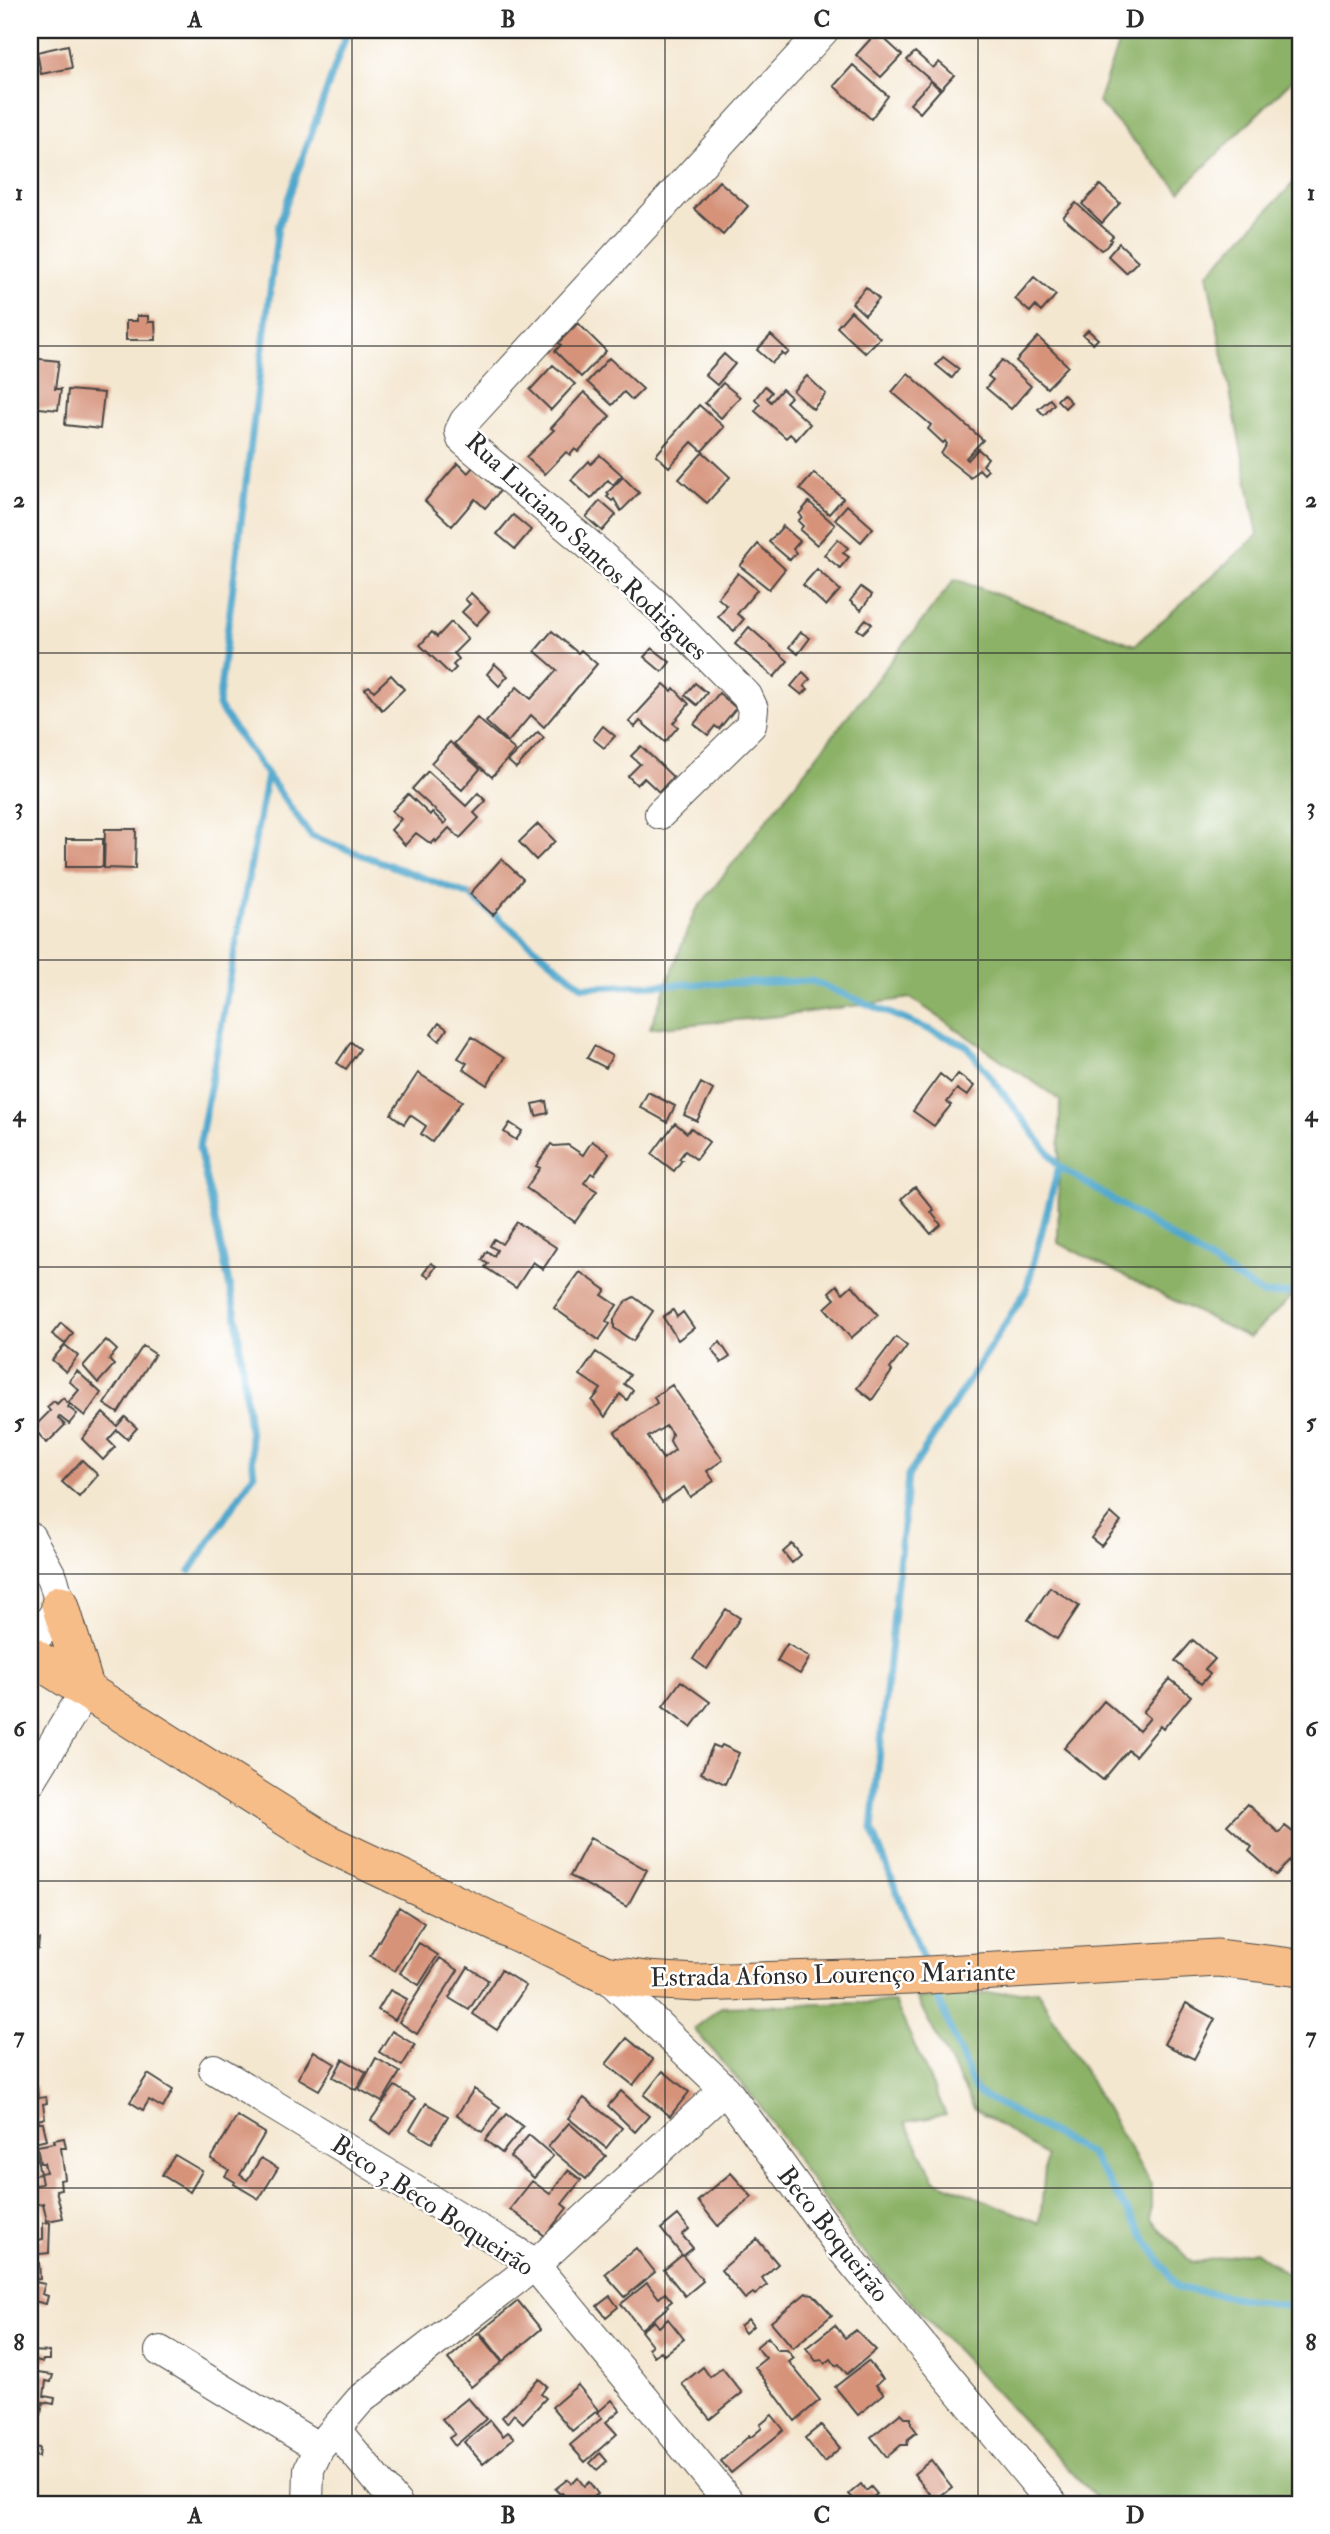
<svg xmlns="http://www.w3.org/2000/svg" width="1330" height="2534" font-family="'IM FELL Double Pica',serif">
<rect width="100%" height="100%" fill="#fff"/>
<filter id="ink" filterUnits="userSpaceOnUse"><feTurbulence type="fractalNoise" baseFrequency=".0143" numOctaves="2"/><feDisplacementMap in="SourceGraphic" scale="14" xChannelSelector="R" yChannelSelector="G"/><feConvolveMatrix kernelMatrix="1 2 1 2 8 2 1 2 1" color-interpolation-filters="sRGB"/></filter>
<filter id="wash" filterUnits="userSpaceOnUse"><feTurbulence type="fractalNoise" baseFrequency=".00686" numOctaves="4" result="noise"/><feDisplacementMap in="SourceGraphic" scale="28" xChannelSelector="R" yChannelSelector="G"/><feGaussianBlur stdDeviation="1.57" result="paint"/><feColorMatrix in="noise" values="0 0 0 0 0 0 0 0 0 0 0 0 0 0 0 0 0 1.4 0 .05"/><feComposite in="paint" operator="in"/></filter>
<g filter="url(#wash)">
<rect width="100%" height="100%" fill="#f4e7d0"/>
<!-- forest -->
<path fill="#8cb267" stroke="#5c6e49" stroke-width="2" d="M1123,30H1300V72L1180,191L1098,102Z
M1300,176V1289L1249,1338L1058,1243L1060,1100L911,998L780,1016L650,1028L694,913L955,579L1135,645L1258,535L1207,274Z
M1037,1990L1151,2185V2220L1192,2263L1255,2251L1300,2283V2504H1102L1099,2501L852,2240L759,2104L694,2029L721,2007L895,2002L946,2115L905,2122L935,2180L1040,2223L1046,2156L974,2108L917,1999Z"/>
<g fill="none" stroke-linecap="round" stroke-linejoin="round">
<!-- stream -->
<path stroke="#4fa7cc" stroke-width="7" d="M348,30L278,227L218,706L311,836L470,895L583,987L812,981L966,1045L1059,1166L1264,1295L1300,1292
M190,1571L254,1474L237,1320L199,1148L267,775
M926,1966L872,1829L908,1476L1026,1291L1059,1166
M934,1987L975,2091L1090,2154L1178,2288L1300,2308"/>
</g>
<g id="blocks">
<!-- building -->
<path fill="#d6937a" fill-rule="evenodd" d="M877,32L902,55L881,77L856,55Z
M68,45L72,68L41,74L37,52Z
M915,52L933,68L939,62L954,75L941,89L907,60Z
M853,65L888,96L871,119L834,86Z
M931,81L940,90L920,113L910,104Z
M719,181L748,206L723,235L694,209Z
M1100,185L1120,203L1102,223L1082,204Z
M1076,203L1113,236L1110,239L1112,240L1106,247L1101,250L1063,217Z
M1119,243L1138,261L1126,273L1108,256Z
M1034,277L1056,295L1041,312L1035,306L1030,312L1015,299Z
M866,287L879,299L865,315L852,303Z
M851,311L880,338L865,353L837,327Z
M137,316H148V322H155L156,340H126V321H137Z
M578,323L606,351L581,377L555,351L561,345L558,343Z
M1088,330L1098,339L1093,344L1083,335Z
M771,335L789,352L785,356L782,353L772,363L757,350Z
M1038,337L1068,366L1047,388L1016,361Z
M724,354L735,364L717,385L705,375Z
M943,357L959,369L952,378L936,365Z
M30,358L59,361L55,389H61L58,410L30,407Z
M609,358L643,389L632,400L624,392L612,405L587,382Z
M1002,360L1031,386L1011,409L986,388L993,380L988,376Z
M553,365L575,384L551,410L530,390Z
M908,373L983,440L966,458L968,460L978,449L988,458L983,465L988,470L984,474L979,469L971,478L941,454L947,444L945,441L943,443L928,429L931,425L892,392Z
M807,376L826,394L813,409L793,391Z
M723,383L740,397L721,418L705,403Z
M765,386L772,392L767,398L771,402L782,389L791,397L786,402L810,424L796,440L790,434L786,438L755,411L760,404L755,399Z
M68,390L104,393L100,429L65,425Z
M584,392L610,416L578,452L575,449L570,455L566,452L545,474L526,457L554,430L551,428Z
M1063,394L1071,402L1065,408L1057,400Z
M1050,399L1054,404L1044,415L1038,409Z
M699,405L724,427L702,451L692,442L669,467L656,455Z
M703,452L730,477L707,503L679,479Z
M600,455L622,475L613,485L608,480L591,499L571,480L589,461L591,464Z
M458,463L468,473L473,467L500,491L485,508L475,499L452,526L425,501Z
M814,473L843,498L829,514L800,489Z
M623,477L639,493L621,511L614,499L612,501L607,497L609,495L607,493Z
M600,501L616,515L602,531L586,517Z
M809,502L835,525L817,545L800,530L803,526L798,521L802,517L799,514Z
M847,505L873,528L861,542L835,519Z
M513,515L531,530L515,549L497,534Z
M783,526L800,541L793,549L796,553L790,560L769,542Z
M838,539L848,548L843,553L849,557L840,568L824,555Z
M758,544L785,569L769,589L740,566Z
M817,569L840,590L826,606L803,585Z
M738,573L757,590L737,614L744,619L734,631L718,617L727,606L718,598Z
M861,587L872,595L861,610L850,601Z
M471,593L489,611L476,625L462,612L470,604L465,599Z
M866,619L872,624L863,633L857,629Z
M451,622L468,639L454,653L459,659L453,665L456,668L450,674L420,645L432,632L437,637Z
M749,627L788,661L774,677L735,644Z
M552,631L578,653L581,650L597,664L544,727L531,715L508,742L486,722L517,687L531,699L557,670L535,651Z
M801,632L810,638L798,654L789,647Z
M652,648L670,662L662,672L644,657Z
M495,664L508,676L499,686L487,674Z
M803,672L810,679L804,686L808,689L802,695L791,686Z
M391,675L404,689L382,710L365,689L369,686L374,691Z
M695,683L707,693L697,705L685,695Z
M664,684L672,691L674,688L689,704L673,723L678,727L665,742L640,721L635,727L629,722Z
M719,693L736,708L719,729L715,726L708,735L694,724Z
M477,718L515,750L492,777L454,744Z
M603,726L615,736L604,748L593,739Z
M538,732L544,738L516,768L508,761Z
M450,742L480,769L462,790L431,763Z
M641,746L673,777L659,792L644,778L637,785L628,776L640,764L631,756Z
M428,771L466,806L478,793L486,801L474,813L479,818L460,838L449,828L436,842L435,840L431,844L416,833L405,845L391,830L401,819L392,811L408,794L430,815L432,812L444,824L447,821L412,789Z
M538,824L555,841L536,860L519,842Z
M105,829H136L135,869L104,868Z
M66,839H103V867H66Z
M501,859L523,879L493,915L470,894Z
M439,1023L447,1029L439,1041L431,1034Z
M472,1037L504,1058L487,1085L463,1069L467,1063L458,1058Z
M351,1042L360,1049L346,1069L337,1063Z
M594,1046L612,1056L606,1068L587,1058Z
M418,1073L462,1101L432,1142L421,1134L426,1126L410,1115L404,1124L391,1114Z
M940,1074L951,1083L958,1074L974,1086L967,1096L957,1089L947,1102L951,1105L934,1126L913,1111Z
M701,1083L713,1090L697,1121L684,1115Z
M648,1092L675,1106L667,1122L640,1107Z
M546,1101L548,1113L536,1116L533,1104Z
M510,1123L522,1131L516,1140L504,1132Z
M675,1123L687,1133L691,1128L709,1142L696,1159L685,1151L679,1159L682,1160L674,1171L652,1154Z
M592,1141L609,1153L594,1175L591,1173L584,1183L597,1191L575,1222L526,1188L540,1168L536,1166L551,1144L554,1146L568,1145L583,1155Z
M915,1187L934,1210L931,1212L941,1225L931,1234L901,1199Z
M517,1222L557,1248L543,1269L533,1262L516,1288L485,1267L488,1264L482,1260L487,1251L494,1256L497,1250L490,1246L494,1239L502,1244Z
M431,1263L436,1266L429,1277L423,1274Z
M580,1272L606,1290L602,1295L617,1305L606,1321L610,1324L599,1340L554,1308Z
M837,1285L843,1293L852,1285L878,1315L851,1338L825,1308L835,1299L829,1292Z
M634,1297L653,1311L633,1341L614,1328V1319L626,1301Z
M673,1310L677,1317L683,1312L694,1328L678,1340L663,1317Z
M61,1323L73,1333L65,1344L52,1334Z
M896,1337L907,1346L890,1369L892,1371L872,1400L857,1388Z
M106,1340L117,1350L109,1360L114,1365L98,1383L83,1366Z
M720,1342L730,1357L721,1363L712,1349Z
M65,1345L78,1356L66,1372L52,1360Z
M143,1346L155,1354L118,1413L104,1404Z
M596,1352L630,1375L624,1384L633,1390L627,1400L620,1394L605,1417L592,1401L601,1389L580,1375Z
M77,1371L101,1393L85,1416L70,1404L68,1407L77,1414L69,1424L59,1416L58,1418L65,1425L47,1443L33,1428L50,1411L47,1407L54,1401L57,1404L63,1398L68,1403L79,1390L69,1381Z
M672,1385L723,1460L707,1471L714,1481L690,1497L684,1487L662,1502L615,1432L657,1403L654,1397ZM666,1426L672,1434L670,1441L675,1450L663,1459L648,1437Z
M103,1413L117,1426L125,1417L137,1428L127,1439L117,1430L108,1440L115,1447L103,1460L82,1439Z
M82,1460L98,1475L79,1497L62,1482Z
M1111,1513L1121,1522L1101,1546L1091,1538Z
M792,1544L801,1555L792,1563L783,1552Z
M1050,1587L1079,1606L1057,1639L1028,1620Z
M726,1609L740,1618L707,1669L693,1659Z
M1193,1640L1215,1659L1205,1670L1210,1674L1201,1684L1175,1661Z
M787,1644L810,1657L800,1674L777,1661Z
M1170,1679L1191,1696L1163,1729L1160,1726L1135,1756L1128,1750L1103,1780L1064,1748L1104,1701L1139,1731L1150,1718L1143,1712Z
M681,1681L710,1702L691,1727L663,1706Z
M30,1711L35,1719L36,1730L30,1744Z
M713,1745L720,1748L722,1745L739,1753L725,1784L701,1773Z
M1247,1804L1279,1833L1285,1826L1299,1837L1293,1844L1300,1850L1276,1875L1249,1851L1252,1847L1227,1825Z
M590,1838L647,1870L627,1907L570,1876Z
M399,1907L424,1923L395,1971L370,1956Z
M30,1929L33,1939H39L38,1949L30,1950Z
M419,1943L438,1955L419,1985L400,1973Z
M440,1958L458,1970L417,2034L399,2022Z
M468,1967L488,1980L469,2010L449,1998Z
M501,1970L526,1986L497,2030L473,2014Z
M390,1990L407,1999L395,2020L378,2010Z
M1186,2003L1215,2019L1194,2059L1164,2044Z
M392,2031L415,2045L402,2066L379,2052Z
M627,2038L653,2060L633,2085L606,2064Z
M314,2051L335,2064L319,2090L298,2078Z
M376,2058L400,2072L382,2102L359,2089Z
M343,2059L366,2072L356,2090L333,2077Z
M663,2071L689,2092L670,2116L644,2095Z
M148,2074L173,2090L163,2108L149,2100L143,2110L130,2102Z
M36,2086L38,2098L46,2097L47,2103L43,2104L45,2118L38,2120L39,2123H43L47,2140L30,2144V2106L37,2104L30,2105V2087Z
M395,2086L415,2099L391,2134L371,2120Z
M474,2089L500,2107L482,2132L457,2115Z
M621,2091L649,2116L635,2132L608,2106Z
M584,2098L622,2128L606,2148L568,2118Z
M426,2103L448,2116L432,2143L410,2130Z
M506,2114L523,2127L502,2153L485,2140Z
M237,2116L265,2133L240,2175L247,2180L261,2158L278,2168L259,2199L234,2184L235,2182L225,2176L229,2170L211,2159Z
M569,2123L606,2156L586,2179L548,2147Z
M529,2135L553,2156L534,2178L510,2157Z
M64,2138L66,2148H61L65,2179L60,2180L61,2189L56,2190L63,2218L47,2221L43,2203L30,2206V2186L42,2184L40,2173L46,2172L44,2163H40L37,2146L55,2143L54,2140Z
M36,2154L40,2174L30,2176V2155Z
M175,2155L202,2171L190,2192L162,2175Z
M568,2170L581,2180L562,2204L567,2208L545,2236L510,2209L532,2181L550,2194Z
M731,2173L752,2197L718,2226L698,2201Z
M678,2215L689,2229L682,2235L693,2248L683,2256L703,2281L685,2296L664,2270L682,2255L661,2229Z
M50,2222L49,2253L30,2255V2242L43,2239V2223Z
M757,2239L778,2264L762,2278L767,2285L755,2295L753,2293L745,2299L721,2270Z
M636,2248L655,2272L625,2297L605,2274Z
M39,2262L40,2279L30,2280V2263Z
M30,2281L45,2284L42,2294L48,2296L46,2304L30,2300Z
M647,2283L659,2298L665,2293L672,2301L667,2305L668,2307L641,2329L621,2304Z
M806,2293L813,2294L832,2315L793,2348L771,2322Z
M610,2296L618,2307L606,2317L597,2306Z
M518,2301L541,2329L503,2361L480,2332Z
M668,2319L684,2339L664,2355L661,2351L654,2356L648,2348L652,2345L641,2331L654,2321L659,2327Z
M748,2319L753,2326L745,2333L740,2326Z
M835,2325L845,2338L856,2330L876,2350L847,2374L839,2364L836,2366L831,2359L825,2364L822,2360L816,2361L806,2348Z
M478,2333L502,2362L471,2387L448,2359Z
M768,2337L777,2350H787L794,2358L789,2362L820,2400L795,2421L755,2367L766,2358L756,2347Z
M30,2351L50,2352V2360H43V2362L32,2359V2367H30Z
M868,2361L883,2379L876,2385L884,2394L858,2415L835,2387Z
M703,2367L710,2377L722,2368L742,2393L710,2419L682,2384Z
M30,2372L53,2375L51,2382L46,2381L44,2396L55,2398L54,2404L43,2402L41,2415L30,2413Z
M539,2379L547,2386L541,2394L546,2398L523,2423L514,2414L507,2423L502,2417Z
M578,2385L598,2410L572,2431L552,2407Z
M468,2398L486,2419L455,2446L449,2438L455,2434L442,2419Z
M612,2400L620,2410L606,2422L617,2434L585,2462L570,2445L602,2418L597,2413Z
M901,2413L906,2418H911V2424L917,2432L908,2439L907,2445H901L887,2457L871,2437Z
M772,2415L784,2430L731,2473L721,2461L749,2436L750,2438L762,2428L760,2425Z
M490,2420L503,2436L508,2432L514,2438L483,2464L464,2442Z
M821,2425L840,2448L824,2462L805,2438Z
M30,2447L40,2448L39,2457L30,2455Z
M600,2453L607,2461L597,2470L590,2463Z
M931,2460L952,2487L935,2500L914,2474Z
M578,2478L584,2486L589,2482L598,2494L584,2504H571L562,2493L560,2494L555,2489L568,2479L571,2483Z
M861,2484L866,2491L871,2487L877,2494L864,2504H858L849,2494Z"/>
</g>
</g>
<g filter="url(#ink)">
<use href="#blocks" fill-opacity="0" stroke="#494744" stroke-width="2"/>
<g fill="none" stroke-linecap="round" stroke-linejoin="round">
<!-- minor casing -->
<g stroke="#494744" stroke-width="32">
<path id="minor" d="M660,814L751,725L753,709L747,696L660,608L588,544L462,439L460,431L465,421L824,30
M30,1537L53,1579L60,1604L47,1626L30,1643
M30,1782L86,1690
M604,1974L725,2089L841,2248L1053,2504
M214,2069L536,2264L545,2278L731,2504
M160,2351L319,2448
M335,2429L397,2504
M308,2504L309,2469L319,2448L360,2400L536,2264L725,2089"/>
</g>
<!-- major casing -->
<g stroke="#494744" stroke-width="39">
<path id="major" d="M60,1604L86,1690
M30,1655L325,1842L604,1974L646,1980L697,1983L910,1976L1218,1958L1300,1968"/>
</g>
<!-- minor -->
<use href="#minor" stroke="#fff" stroke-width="30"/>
<!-- major -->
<use href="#major" stroke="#f7bd88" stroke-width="37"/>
</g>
</g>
<!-- grid -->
<path fill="none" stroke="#2b2b2b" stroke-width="2" stroke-opacity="0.55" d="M352,30V2504M665,30V2504M978,30V2504M30,346H1300M30,653H1300M30,960H1300M30,1267H1300M30,1574H1300M30,1881H1300M30,2188H1300"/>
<g text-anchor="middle" stroke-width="5" stroke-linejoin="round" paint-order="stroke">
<!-- street labels -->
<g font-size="26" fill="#2b2b2b" stroke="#fff">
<text transform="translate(587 546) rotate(43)" y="9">Rua Luciano Santos Rodrigues</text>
<text transform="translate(833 1974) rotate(-1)" y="9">Estrada Afonso Lourenço Mariante</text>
<text transform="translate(433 2205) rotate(33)" y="9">Beco 3 Beco Boqueirão</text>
<text transform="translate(834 2234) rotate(52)" y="9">Beco Boqueirão</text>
</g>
</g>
<!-- margin -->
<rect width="1330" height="2534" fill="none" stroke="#fff" stroke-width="77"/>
<rect x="38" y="38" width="1254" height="2458" fill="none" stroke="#2b2b2b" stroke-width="2.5"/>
<g font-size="23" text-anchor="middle" font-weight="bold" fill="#2b2b2b">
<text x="195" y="27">A</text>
<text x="508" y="27">B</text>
<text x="822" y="27">C</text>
<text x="1135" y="27">D</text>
<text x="19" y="200">1</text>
<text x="1311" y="200">1</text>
<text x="19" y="507">2</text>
<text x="1311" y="507">2</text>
<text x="19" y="814">3</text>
<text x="1311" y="814">3</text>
<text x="19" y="1121">4</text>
<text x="1311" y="1121">4</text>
<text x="19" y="1429">5</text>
<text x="1311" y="1429">5</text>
<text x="19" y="1736">6</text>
<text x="1311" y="1736">6</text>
<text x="19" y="2043">7</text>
<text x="1311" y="2043">7</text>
<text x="19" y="2350">8</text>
<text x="1311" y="2350">8</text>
<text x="195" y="2523">A</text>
<text x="508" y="2523">B</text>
<text x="822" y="2523">C</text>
<text x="1135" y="2523">D</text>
</g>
</svg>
